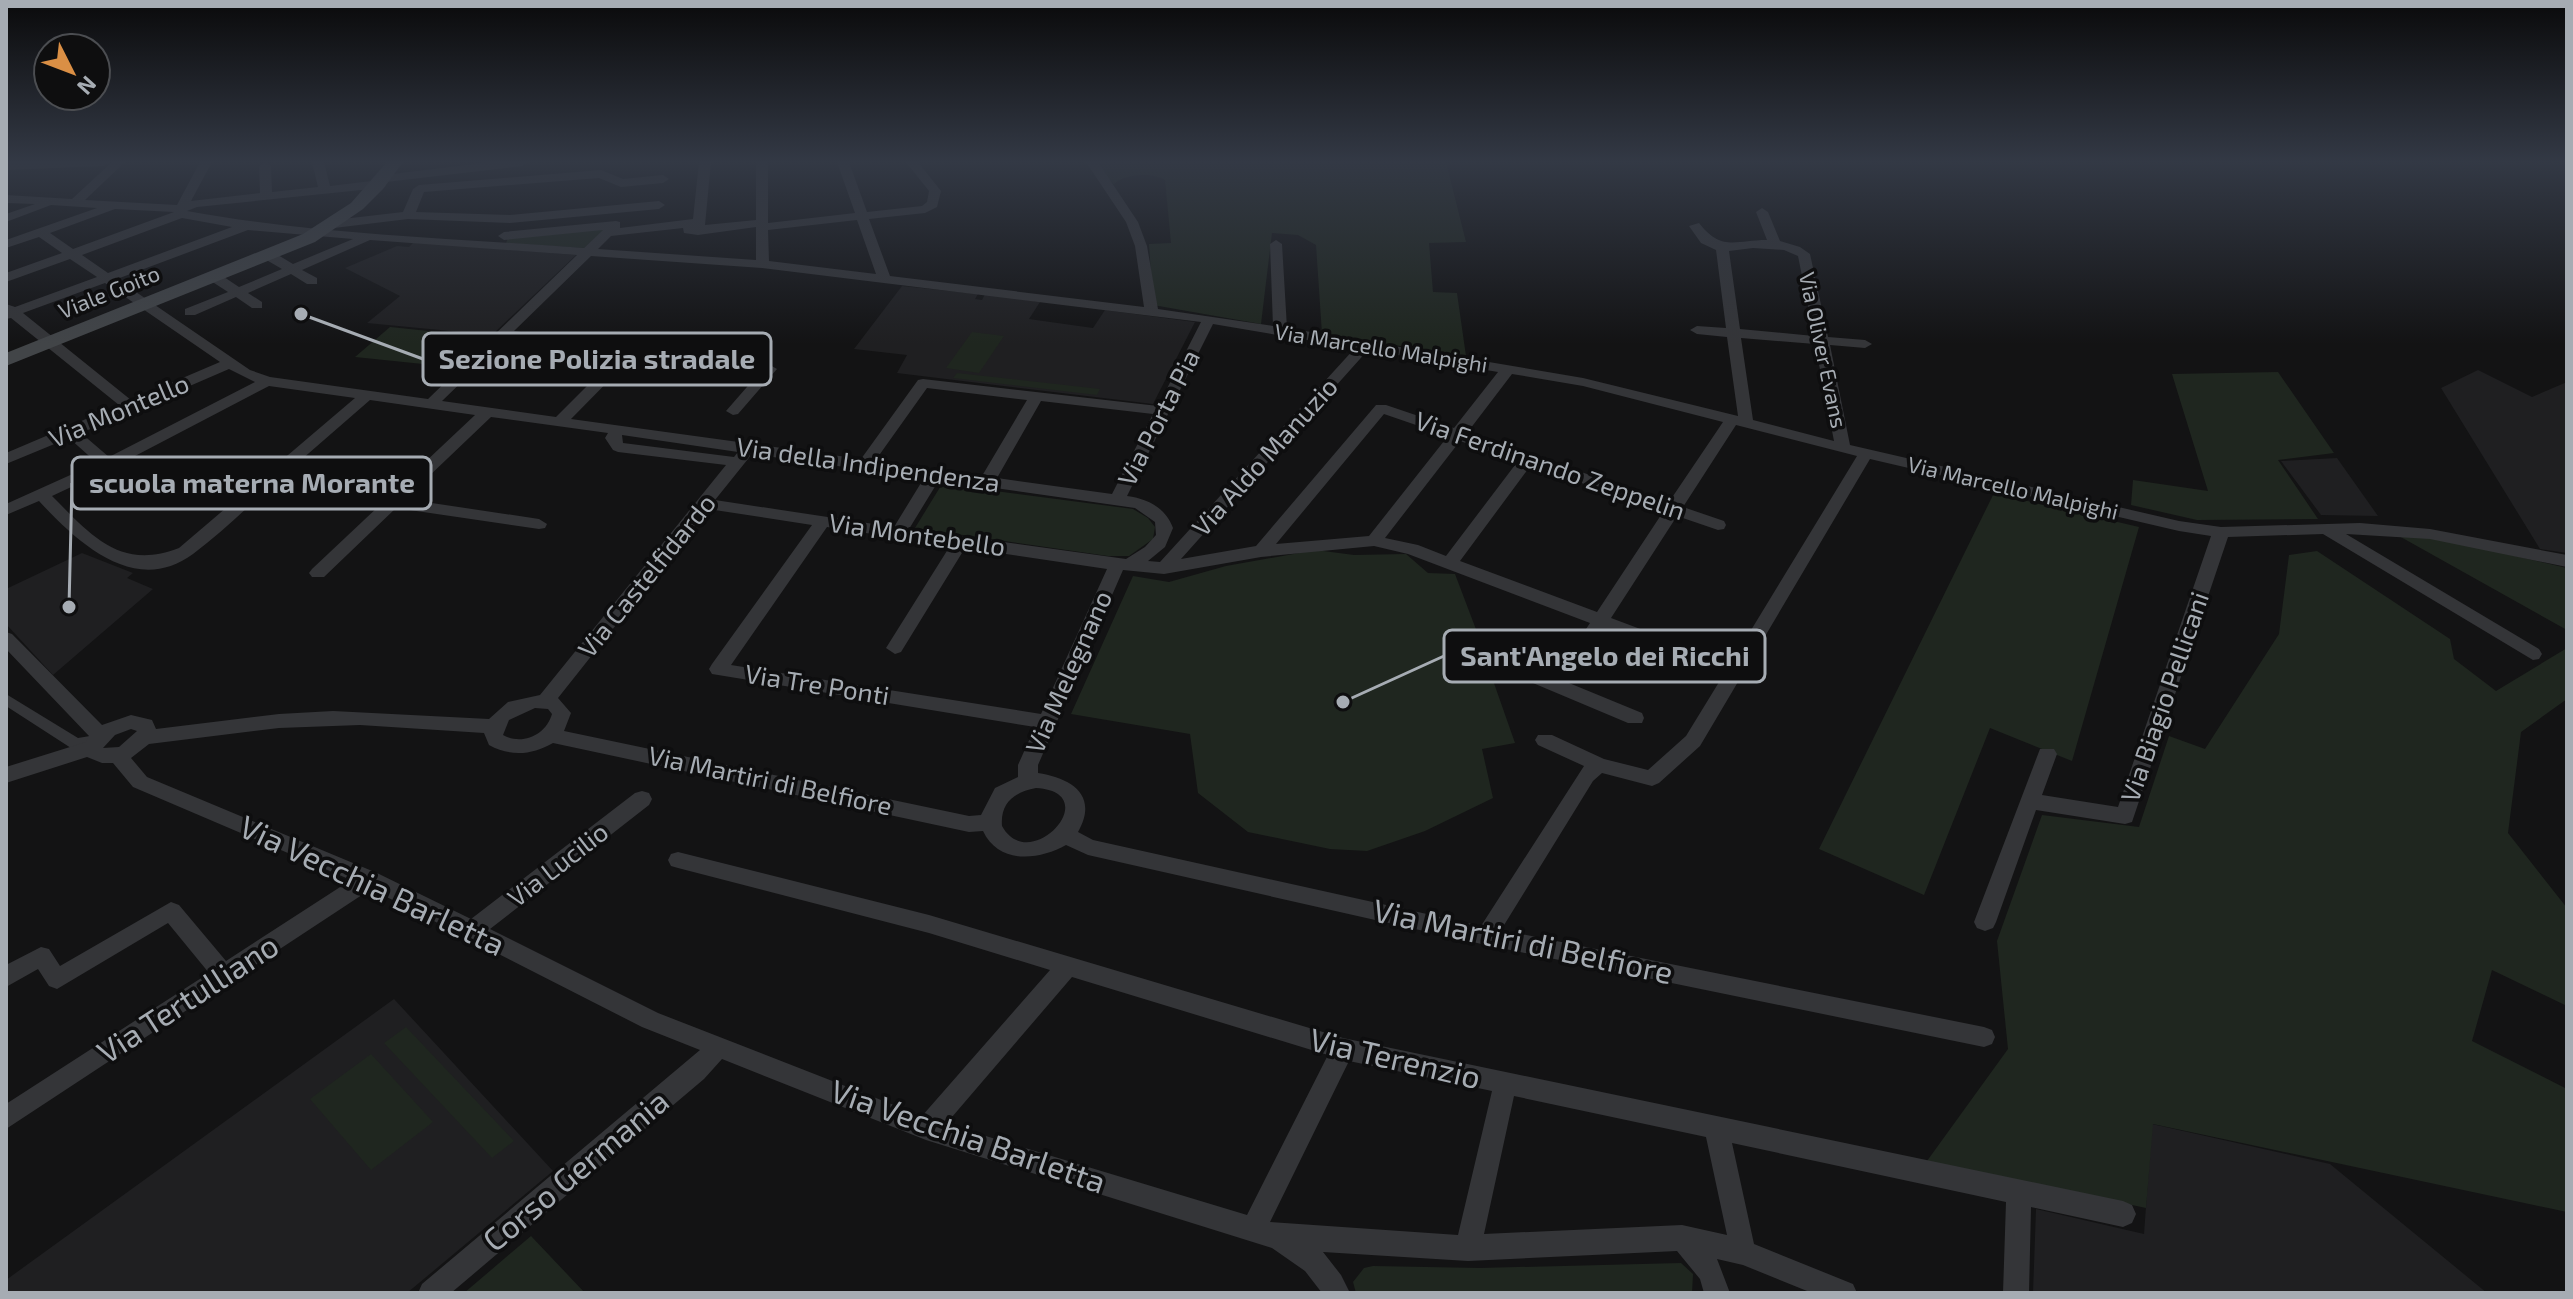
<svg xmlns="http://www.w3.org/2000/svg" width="2573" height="1299" font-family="'Exo 2',sans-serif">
<rect width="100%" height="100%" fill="#131314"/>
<!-- built -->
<path fill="#1f1f21" d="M414,242L576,255L492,335L367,323L400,296L345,268L397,246L409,247Z
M902,286L978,294L975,299L982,300L985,294L1040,302L1029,319L1093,328L1105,310L1195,322L1153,404L897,373L907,355L854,349Z
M2478,370L2532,397L2567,382V553L2540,549L2441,388Z
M2337,458L2378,516L2321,515L2281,461Z
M82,553L133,573L127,578L153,589L53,675L6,624V589Z
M394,999L553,1171L407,1293H6V1280Z
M2152,1124L2330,1164L2487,1293H2033L2036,1209L2144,1234Z"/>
<!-- green -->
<path fill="#1f261f" d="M1097,162H1446L1466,242L1429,243L1433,292L1457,293L1466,356L1322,334L1316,245L1298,235L1272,233L1261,324L1153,305L1149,244L1171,243L1165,180C1152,172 1125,174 1114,184L1102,174Z
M605,229L584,248L506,243L508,238Z
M390,327L485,337L452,367L355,357Z
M972,332L1004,336L979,373L946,368Z
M2278,372L2334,453L2278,460L2318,519L2197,520L2131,505L2133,480L2208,491L2172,374Z
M957,373L1100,389L1097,395L953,378Z
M942,484L1133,509L1148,518L1155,527L1153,539L1129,556H1108L915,528Z
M1994,493L2139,527L2072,761L1990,728L1924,895L1819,849Z
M2399,536H2430L2567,568V630Z
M1316,550L1354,555L1406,554L1428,573L1455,574L1477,632L1471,634L1483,669H1489L1515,743L1482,749L1493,798L1425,831L1367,851L1330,849L1248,832L1198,793L1190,734L1071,714L1133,576L1169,582L1226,566Z
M2317,551L2450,639L2454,659L2496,691L2567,648V699L2521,732L2508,833L2567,908V1006L2492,970L2472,1041L2567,1089V1212L2153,1124L2146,1208L1927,1161L2008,1049L1997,941L2042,815L2139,827L2169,736L2205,749L2279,634L2289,555Z
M406,1027L514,1141L492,1158L384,1043Z
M371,1054L433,1122L371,1170L310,1099Z
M531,1236L585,1293H464Z
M1681,1263L1693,1274L1692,1293H1356L1353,1282L1364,1268L1373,1266L1480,1268Z"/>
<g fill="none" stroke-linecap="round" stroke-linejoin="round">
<!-- pedestrian -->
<path fill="#343538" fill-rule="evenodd" d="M6,694L78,738L96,735L101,737L103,741L101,745C92,748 80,751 71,748L6,706Z"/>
<!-- minor -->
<path fill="#343538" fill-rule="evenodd" d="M6,162H110L104,166L6,170Z
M112,162H125L85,200L177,205L200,162H212L191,201L260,193L259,166L265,162L271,166L272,192L318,187L312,162H324L330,186L380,180L381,176L385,175L490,162H528L522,166L386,182L385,187L381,188L197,207L187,211C318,235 452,238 584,248L603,230L504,240L498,236L504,232L616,221L620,222V228L693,219L699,162H711L705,225L756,220V162H768V223L855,213L837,162H849L867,212L922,206L927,202L929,191L906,162H918L941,191L937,207L925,213L869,219L890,276L1144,307L1135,246L1126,222L1086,162H1098L1138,222L1147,246L1158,309L1273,326L1270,244L1276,240L1282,244L1287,328L1583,378L1738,416L1727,337L1697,334L1690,330L1697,326L1726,328L1716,250L1701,243L1689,226L1699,223C1722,252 1735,240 1767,240L1756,212L1762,208L1768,212L1780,241L1800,247L1810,254L1828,337L1865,340L1872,344L1865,348L1830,345L1850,445L2179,521L2221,527L2360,523L2430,529L2567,555V567L2430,539L2346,534L2539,649L2542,654L2539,659L2533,660L2323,534L2228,537L2132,822L2125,824L2036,810L1996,922L1993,928L1985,931L1977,928L1974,922L2040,749H2054L2057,754L2042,795L2118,807L2211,536L2179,531L1870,459L1700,746L1659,783L1652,786L1602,773L1593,781L1501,930L1984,1027L1992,1030L1995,1037L1992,1044L1984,1047L1486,945L1088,855L1066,845C1039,860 999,865 983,831L969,832L553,743C532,755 511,757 489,745L484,733L360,725L279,728L149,744L131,758L147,777L377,873L471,919L635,793L642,791L649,793L652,799L649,805L490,929L658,1013L922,1116L1050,970L929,933L678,868L671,866L668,860L671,854L678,852L929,915L1343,1038L2123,1201L2132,1205L2136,1214L2132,1223L2123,1227L2031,1207L2029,1293H2003L2006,1202L1732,1143L1754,1244L1853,1284L1857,1293H1812L1743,1265L1717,1259L1730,1293H1704L1700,1279L1677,1251L1468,1261L1323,1252L1341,1275L1350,1293H1322L1305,1271L1272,1248L926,1140L722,1059L704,1079L451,1293H418L422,1284L700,1050L642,1027L371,889L6,1129V1104L209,973L168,923L57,989L49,986L38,969L6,987V965L41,947L49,949L60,966L171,902L179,905L226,961L351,880L133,787L113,763H102L87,757L6,783V767L86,742L89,736L6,649V632L12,634L102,725L131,715L152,720L156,729L279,714L333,711L489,719L508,702L540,695L726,465L618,452L613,450L605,438L608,433L491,417L405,499L539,519L547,524L545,528L539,529L396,508L324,577H312L309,573L312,569L380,505L269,488C244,510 220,534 193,554C135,597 77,542 39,501L6,515V504L97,463L69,438L6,464V453L119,405L11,318L6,319V304L15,307L97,277L70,259L6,282V273L62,253L39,237L6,248V240L97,208L51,205L6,222V214L35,204L6,203V195L72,199ZM115,209L174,212L73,249L50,233ZM182,218L232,227L108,273L82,255ZM857,220L876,274L769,261L768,230ZM756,227V260L598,249L611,236L683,228L684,233L698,235ZM248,230L353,239L293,264L273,252H263V258L282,269L239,287L218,273H208V279L228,292L185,309V315H195L236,297L252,308H262V302L248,293L291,274L307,284H317V278L302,270L370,240L577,255L428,399L270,377L250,370L117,279ZM1753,248L1784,250L1798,256L1814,336L1740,329L1729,251ZM591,256L762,268L1201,322L1158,406L923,379L918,380L861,459L571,419L634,355L760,372L726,411L733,415L738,414L777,369L770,365L514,331ZM105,283L220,362L131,400L23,313ZM1213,324L1355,348L1160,562L1148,561L1165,547L1173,528C1165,507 1148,499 1127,496ZM1741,338L1815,344L1834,441L1753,420ZM506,339L620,353L556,417L442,401ZM1368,350L1498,372L1454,428L1386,405H1376L1256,546L1181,559ZM229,369L255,382L109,457L81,433ZM1512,374L1583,386L1723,422L1669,502L1467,433ZM269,386L355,398L179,548C120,571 91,535 52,496L114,467ZM927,388L1027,400L982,476L875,461ZM370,400L475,415L389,496L278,480ZM1041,401L1153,414L1112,494L997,478ZM1384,414L1448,436L1369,536L1276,544ZM1736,425L1857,456L1731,663L1611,618L1677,516L1718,530L1724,529L1726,525L1724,521L1683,507ZM622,435L738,452L734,457L623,443ZM1460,441L1518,461L1446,556L1418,545L1385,538ZM752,454L924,478L894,527L715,500ZM1531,465L1663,512L1597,612L1460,561ZM939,480L1135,508L1155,522L1156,535L1145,547L1126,559L909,529ZM708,509L812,525L712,664L709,669L712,674L1035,727L1018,765V777L995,788L981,815L969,816L564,731L571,713L558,698ZM827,527L950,546L886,648L895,654L901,652L965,548L1107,569L1041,714L731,665ZM1374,546L1408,554L1590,623L1554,677L1491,652L1482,658L1485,663L1628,723H1642L1644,718L1642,713L1569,683L1605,629L1724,674L1686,736L1648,770L1604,759L1552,735H1538L1535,740L1538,745L1584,766L1481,926L1093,840L1078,832C1099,795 1071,778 1038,773V765L1123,570L1164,574L1261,557ZM535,708L548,709L552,714C546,735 522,746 503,735L509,720ZM131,729L137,731L119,747L103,748L115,735ZM1036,788C1107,792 1030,877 1002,826C1000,802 1015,792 1036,788ZM1072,977L1328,1055L1247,1215L946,1124ZM1349,1061L1492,1091L1458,1235L1270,1222ZM1514,1096L1706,1137L1727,1235L1682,1225L1484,1234Z
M601,170L623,179L663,175L669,179L663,183L621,187L599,178L424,192L416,212L510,215L659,201L665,205L659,209L510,223L408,219L334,228L328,224L334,220L403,212L413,189L419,185Z"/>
<!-- secondary -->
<path fill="#424548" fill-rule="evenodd" d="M387,162H403L383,189L363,209L315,242L6,366V353L303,234L351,203Z"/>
</g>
<!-- sky -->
<linearGradient id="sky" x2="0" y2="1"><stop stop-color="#0a0a0b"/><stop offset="0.47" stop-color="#333945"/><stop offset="1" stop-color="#333945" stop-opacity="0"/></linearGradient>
<rect width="2573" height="344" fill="url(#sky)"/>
<g text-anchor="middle" stroke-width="7" stroke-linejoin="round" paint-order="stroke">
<!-- far-street labels -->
<g font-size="22" fill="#a6acb3" stroke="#0e0e0f">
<text transform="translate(109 292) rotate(-22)" y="8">Viale Goito</text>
<text transform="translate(1381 348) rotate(9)" y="8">Via Marcello Malpighi</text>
<text transform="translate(1823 350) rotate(78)" y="8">Via Oliver Evans</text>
<text transform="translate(2013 488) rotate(13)" y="8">Via Marcello Malpighi</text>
</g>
<!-- street labels -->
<g font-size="26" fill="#a6acb3" stroke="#0e0e0f">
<text transform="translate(119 411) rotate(-23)" y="9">Via Montello</text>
<text transform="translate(1159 418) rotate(-63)" y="9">Via Porta Pia</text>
<text transform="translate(1265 457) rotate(-48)" y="9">Via Aldo Manuzio</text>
<text transform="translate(868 465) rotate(8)" y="9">Via della Indipendenza</text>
<text transform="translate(1550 466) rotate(19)" y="9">Via Ferdinando Zeppelin</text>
<text transform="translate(917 535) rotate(8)" y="9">Via Montebello</text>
<text transform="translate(647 576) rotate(-51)" y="9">Via Castelfidardo</text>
<text transform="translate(1069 672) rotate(-66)" y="9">Via Melegnano</text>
<text transform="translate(817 685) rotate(9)" y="9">Via Tre Ponti</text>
<text transform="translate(2165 697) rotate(-71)" y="9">Via Biagio Pellicani</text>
<text transform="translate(770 781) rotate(12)" y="9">Via Martiri di Belfiore</text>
<text transform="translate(558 865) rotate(-38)" y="9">Via Lucilio</text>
</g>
<!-- near-street labels -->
<g font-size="32" fill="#a6acb3" stroke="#0e0e0f">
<text transform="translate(372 886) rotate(25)" y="11">Via Vecchia Barletta</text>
<text transform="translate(1523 942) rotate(12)" y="11">Via Martiri di Belfiore</text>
<text transform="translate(188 999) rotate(-33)" y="11">Via Tertulliano</text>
<text transform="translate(1395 1059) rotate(13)" y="11">Via Terenzio</text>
<text transform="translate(968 1137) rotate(19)" y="11">Via Vecchia Barletta</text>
<text transform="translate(576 1171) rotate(-40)" y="11">Corso Germania</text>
</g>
</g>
<!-- callouts -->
<path fill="none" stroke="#a6acb3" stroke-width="3" d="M301 314L423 359M69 607L72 483M1343 702L1444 656"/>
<g fill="#a6acb3" stroke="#0e0e0f" stroke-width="3">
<circle cx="301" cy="314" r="8"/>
<circle cx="69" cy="607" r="8"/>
<circle cx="1343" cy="702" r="8"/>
</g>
<g fill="#0e0e0f" stroke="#a6acb3" stroke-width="3">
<rect x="423" y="333" width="348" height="52" rx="8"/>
<rect x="72" y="457" width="359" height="52" rx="8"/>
<rect x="1444" y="630" width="321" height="52" rx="8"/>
</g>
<g font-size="28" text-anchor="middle" font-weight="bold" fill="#a6acb3">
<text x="597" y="369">Sezione Polizia stradale</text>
<text x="252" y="493">scuola materna Morante</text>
<text x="1605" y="666">Sant'Angelo dei Ricchi</text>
</g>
<!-- border -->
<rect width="2573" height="1299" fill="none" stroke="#a6acb3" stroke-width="16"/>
<!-- north arrow -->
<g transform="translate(72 72) rotate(132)"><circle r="38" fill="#0e0e0f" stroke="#4b4d51" stroke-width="2"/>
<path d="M0-6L14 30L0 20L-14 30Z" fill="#da8f45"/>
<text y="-12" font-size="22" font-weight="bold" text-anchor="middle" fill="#a6acb3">N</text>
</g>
</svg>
